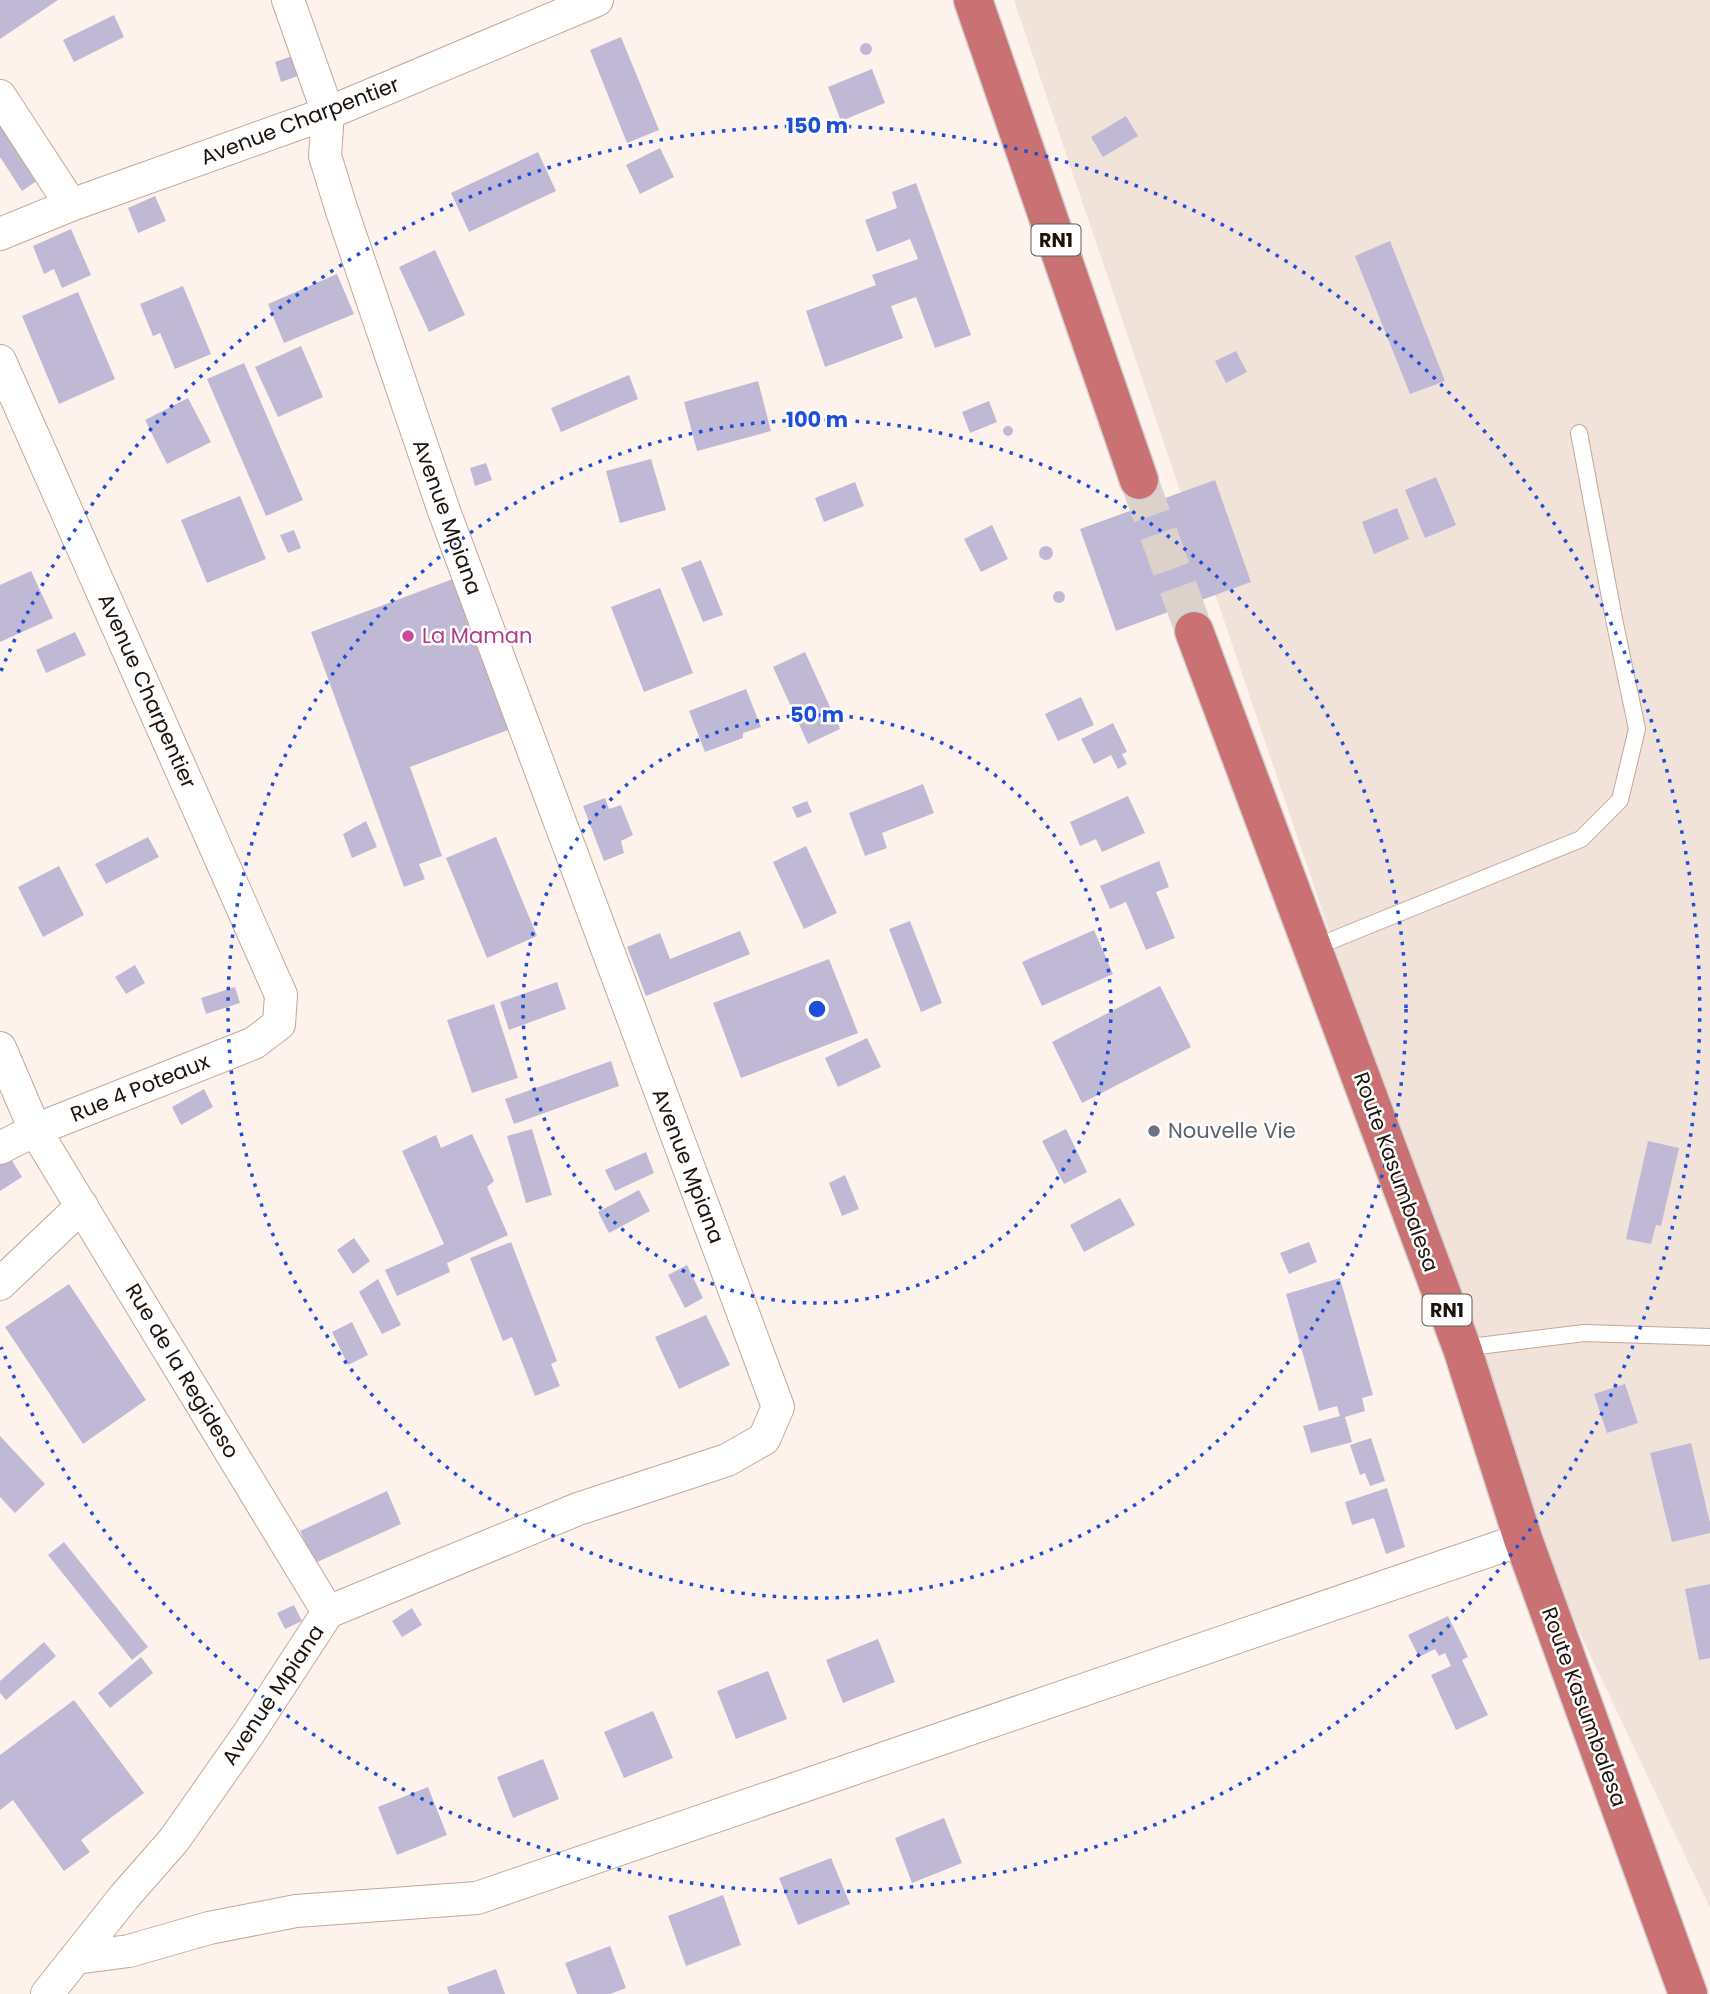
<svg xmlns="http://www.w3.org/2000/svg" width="1710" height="1994" font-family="Poppins,sans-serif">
<rect width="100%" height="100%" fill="#fef2ec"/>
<!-- built -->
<path fill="#f1e2da" d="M1014,0H1710V1908L1534,1536Z"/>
<!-- building -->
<path fill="#c0b9d5" d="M0,0H58L0,39Z
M114,15L124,37L74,62L63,40Z
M621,37L659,130L627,143L590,50Z
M860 49a6 6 0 1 1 12 0a6 6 0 1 1-12 0Z
M292,56L298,76L281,82L275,62Z
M872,69L885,103L841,121L828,87Z
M0,114L41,178L22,191L0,157Z
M1126,116L1138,136L1103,157L1091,137Z
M660,148L674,177L640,194L626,165Z
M538,152L556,191L469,232L451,193Z
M916,183L971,335L935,348L916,297L891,306L903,338L825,367L806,311L876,285L872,275L918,259L910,239L877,252L865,220L897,208L892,192Z
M155,196L166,221L138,233L128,208Z
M71,229L91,275L62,288L54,269L44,274L33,246Z
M1390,241L1445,381L1410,394L1355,256Z
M435,250L465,315L429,332L399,267Z
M337,274L354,314L284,343L268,304Z
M183,286L211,354L175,369L160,333L153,336L140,304Z
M78,292L115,379L59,404L22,316Z
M301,346L323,397L278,417L255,367Z
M1236,351L1247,372L1226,383L1215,361Z
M244,363L303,500L266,516L207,379Z
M629,375L638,399L561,432L551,408Z
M758,381L771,431L697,451L684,402Z
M188,398L211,442L167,464L145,420Z
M989,401L997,422L970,433L962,412Z
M1003 431a5 5 0 1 1 10 0a5 5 0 1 1-10 0Z
M651,459L666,510L620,523L606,471Z
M486,463L492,480L475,486L470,468Z
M1436,477L1456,525L1425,538L1405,490Z
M1215,480L1251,582L1116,631L1080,529Z
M855,482L864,506L824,522L815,498Z
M240,496L266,559L207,583L181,520Z
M1397,508L1409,539L1374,554L1362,522Z
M992,525L1008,559L981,572L964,539Z
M294,530L301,548L288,553L280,535Z
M1039 553a7 7 0 1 1 14 0a7 7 0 1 1-14 0Z
M701,560L723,615L703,622L681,568Z
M31,571L53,618L0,642V585Z
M453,579L508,730L410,767L442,856L419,864L425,879L404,887L311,632Z
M660,588L693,673L644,692L611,607Z
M1053 597a6 6 0 1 1 12 0a6 6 0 1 1-12 0Z
M75,632L86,655L46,673L36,650Z
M805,652L840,729L808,744L773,667Z
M746,689L761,727L743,733V738L705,752L689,711Z
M1081,697L1094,725L1058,741L1045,714Z
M1113,723L1127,752L1122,754L1127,764L1118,769L1111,755L1094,764L1081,739Z
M923,784L934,813L882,833L887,848L865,856L849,813Z
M1128,796L1145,833L1102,852L1096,839L1080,846L1070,822Z
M605,798L609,809L621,805L633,835L621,841L624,853L604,861L583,806Z
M807,801L812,812L797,818L792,807Z
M366,821L377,847L352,858L343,834Z
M148,837L159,857L106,884L95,864Z
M496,837L537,936L487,958L446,858Z
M806,846L837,913L804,929L773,862Z
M1159,861L1169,887L1156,892L1175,938L1146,950L1126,902L1110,909L1100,886Z
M59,866L84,915L43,937L18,887Z
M910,921L942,1003L921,1012L889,929Z
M1094,930L1113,974L1042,1006L1022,962Z
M740,931L750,954L646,996L627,947L660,933L670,959Z
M829,959L858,1033L741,1078L713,1003Z
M135,965L145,983L126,994L115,977Z
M557,982L566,1009L509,1030L500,1002Z
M1160,986L1191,1047L1082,1103L1052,1042Z
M235,987L240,1003L206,1014L201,998Z
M494,1004L518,1078L472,1093L447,1020Z
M867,1038L881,1067L838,1087L825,1058Z
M611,1061L619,1086L514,1124L505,1099Z
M204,1089L213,1107L181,1125L172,1107Z
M532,1129L552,1195L526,1203L507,1136Z
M1066,1129L1087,1172L1064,1184L1042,1141Z
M472,1134L494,1181L487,1187L508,1235L447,1263L450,1272L397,1296L385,1270L444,1244L402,1151L436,1135L441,1148Z
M1648,1141L1679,1148L1661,1226L1656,1225L1651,1244L1626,1239Z
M646,1152L654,1173L615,1191L605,1170Z
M8,1154L22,1177L0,1191V1159Z
M845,1175L859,1209L842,1216L829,1183Z
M639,1190L650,1211L609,1233L598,1212Z
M1120,1198L1135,1225L1084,1252L1070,1225Z
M354,1238L370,1261L353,1274L337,1250Z
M511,1242L557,1361L551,1364L560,1386L535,1396L512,1337L503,1341L470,1258Z
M1309,1242L1317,1262L1289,1274L1280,1253Z
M687,1265L703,1298L685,1308L668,1275Z
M1340,1278L1373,1395L1362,1398L1365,1411L1345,1417L1352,1442L1311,1453L1303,1426L1340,1416L1337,1406L1319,1411L1286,1294Z
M378,1279L401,1325L382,1334L359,1292Z
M69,1284L146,1400L83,1444L5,1327Z
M706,1315L730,1365L679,1389L655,1337Z
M352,1322L368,1355L348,1365L332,1332Z
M1625,1384L1638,1423L1607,1433L1594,1394Z
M0,1436L45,1484L15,1513L0,1497Z
M1371,1438L1385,1481L1370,1486L1365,1473L1360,1475L1350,1445Z
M1691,1443L1710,1523V1533L1672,1542L1650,1453Z
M1387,1488L1405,1547L1386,1554L1374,1518L1352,1525L1345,1502Z
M387,1491L401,1524L315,1563L300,1531Z
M64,1542L148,1647L132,1660L48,1555Z
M1710,1584V1658L1699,1660L1685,1589Z
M294,1605L302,1621L285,1629L277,1613Z
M412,1608L422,1625L402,1637L392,1621Z
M1448,1616L1468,1657L1462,1660L1488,1715L1456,1730L1431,1675L1451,1666L1445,1653L1439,1656L1435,1649L1419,1657L1408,1635Z
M878,1639L895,1682L843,1703L826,1660Z
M44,1642L56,1656L6,1700L0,1693V1681Z
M141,1657L153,1673L110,1708L98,1693Z
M768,1671L787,1719L736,1739L717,1691Z
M74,1700L144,1793L81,1840L90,1852L64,1871L13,1800L0,1810V1755Z
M653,1711L673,1758L624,1778L604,1732Z
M543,1759L559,1799L513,1818L497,1777Z
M428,1787L447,1835L397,1855L378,1807Z
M944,1818L962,1863L912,1883L895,1838Z
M831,1858L850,1904L798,1925L779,1878Z
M723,1895L741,1945L686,1966L668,1916Z
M610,1946L626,1988L610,1994H577L565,1963Z
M496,1969L505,1994H449L447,1987Z"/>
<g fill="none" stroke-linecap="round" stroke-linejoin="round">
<!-- highway-tunnel -->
<path stroke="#dcd1cb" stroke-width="38" stroke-dasharray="38 19" stroke-linecap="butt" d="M1139,480L1194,631"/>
<!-- lane casing -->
<g stroke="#c3a898" stroke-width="18">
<path id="lane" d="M1313,948L1581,839L1620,800L1637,729L1614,619L1579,433
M1462,1348L1584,1333L1710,1337"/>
</g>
<!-- street casing -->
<g stroke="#c3a898" stroke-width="34">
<path id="street" d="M0,96L71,205
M0,234L71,205L328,113L597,0
M0,361L281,995L279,1024L254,1043L35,1130L0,1148
M0,1048L35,1130L328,1612
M0,1284L82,1206
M76,1958L129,1951L209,1928L296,1911L477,1898L1523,1539
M47,1994L124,1897L174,1840L249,1733L328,1612L578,1509L727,1460L764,1439L778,1407L444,511L342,211L325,156L328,113L288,0"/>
</g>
<!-- highway casing -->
<g stroke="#d2d0cf" stroke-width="41">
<path id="highway" d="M973,0L1139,480
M1194,631L1462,1348L1523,1539L1688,1994"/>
</g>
<!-- lane -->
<use href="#lane" stroke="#fff" stroke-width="16"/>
<!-- street -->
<use href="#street" stroke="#fff" stroke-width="32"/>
<!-- highway -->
<use href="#highway" stroke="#ca7173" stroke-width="38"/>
</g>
<!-- distance rings -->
<g fill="none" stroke="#1d4ed8" stroke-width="3.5" stroke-dasharray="3.5 7">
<circle cx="817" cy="1009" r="294"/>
<circle cx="817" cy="1009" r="589"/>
<path d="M1 671A883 883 0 1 1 1 1347"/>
</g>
<!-- markers -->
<circle fill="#d1479c" stroke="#fff" stroke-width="2.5" cx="408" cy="636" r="7"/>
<circle fill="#6b7280" stroke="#fff" stroke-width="2.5" cx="1154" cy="1131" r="7"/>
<g text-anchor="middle" stroke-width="5" stroke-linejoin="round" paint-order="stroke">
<!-- shield labels -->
<g fill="#fff" stroke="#615a56" stroke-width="2">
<rect x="1031.5" y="224.5" width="49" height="31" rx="5"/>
<rect x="1422.5" y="1294.5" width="49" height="31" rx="5"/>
</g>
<g font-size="19" font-weight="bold" fill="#1d130d">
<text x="1056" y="247">RN1</text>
<text x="1447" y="1317">RN1</text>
</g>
<!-- street labels -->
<g font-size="21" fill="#1d130d" stroke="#fff">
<text transform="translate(300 121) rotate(-21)" y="7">Avenue Charpentier</text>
<text transform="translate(447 517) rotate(70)" y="7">Avenue Mpiana</text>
<text transform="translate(147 691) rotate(66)" y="7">Avenue Charpentier</text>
<text transform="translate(140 1088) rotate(-22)" y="7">Rue 4 Poteaux</text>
<text transform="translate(688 1166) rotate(69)" y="7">Avenue Mpiana</text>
<text transform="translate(1396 1172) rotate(70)" y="7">Route Kasumbalesa</text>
<text transform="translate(182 1371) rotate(59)" y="7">Rue de la Regideso</text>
<text transform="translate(273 1695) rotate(-56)" y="7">Avenue Mpiana</text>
<text transform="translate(1584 1707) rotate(70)" y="7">Route Kasumbalesa</text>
</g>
<!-- hotel labels -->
<g font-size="21" fill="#b23c85" stroke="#fff" text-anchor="start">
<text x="422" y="643">La Maman</text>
</g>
<!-- worship labels -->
<g font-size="21" fill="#5b616d" stroke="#fff" text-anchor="start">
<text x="1168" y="1138">Nouvelle Vie</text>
</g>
</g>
<circle cx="817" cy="1009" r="10" fill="#1d4ed8" stroke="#fff" stroke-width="3.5"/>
<g font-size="21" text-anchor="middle" font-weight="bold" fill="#1d4ed8" stroke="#fff" stroke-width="5" stroke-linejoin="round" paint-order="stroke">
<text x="817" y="133">150 m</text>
<text x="817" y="427">100 m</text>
<text x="817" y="722">50 m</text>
</g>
</svg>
